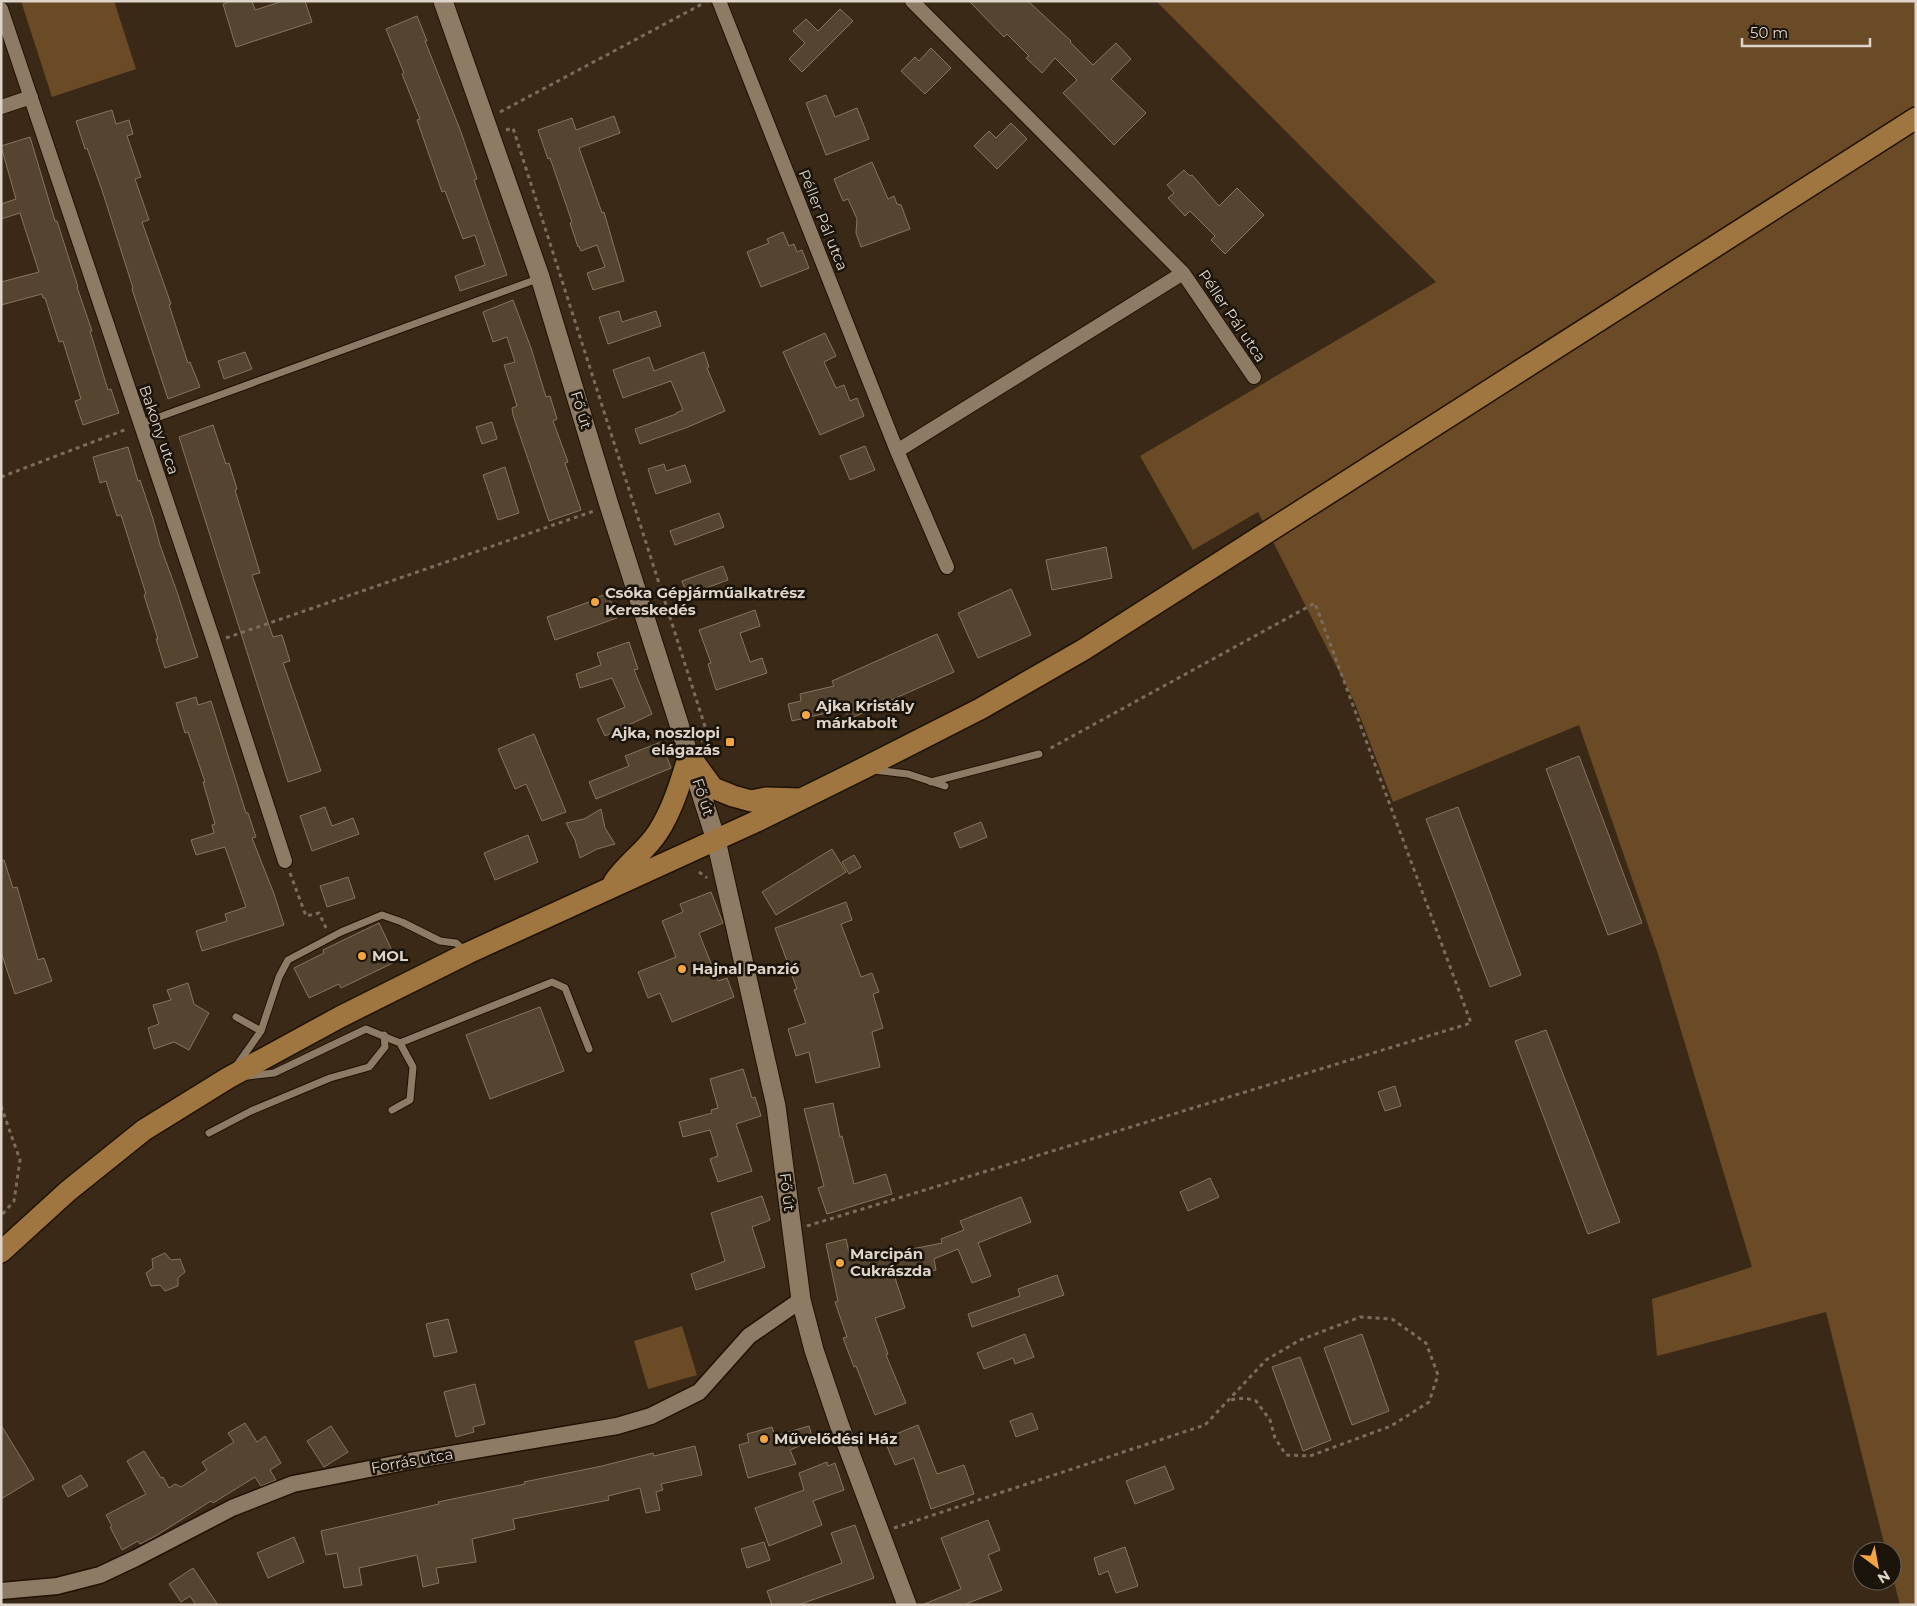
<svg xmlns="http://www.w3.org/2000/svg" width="1917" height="1606" font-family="Montserrat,sans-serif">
<rect width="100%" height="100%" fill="#3a2916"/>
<!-- green -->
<path fill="#6a4b26" d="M21,1H114L136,69L52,97Z
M1156,1H1916V1605H1900L1892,1574V1551H1886L1826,1312L1657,1356L1652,1299L1752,1267L1658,954L1579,725L1393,802L1354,701L1258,512L1193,550L1140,456L1436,282Z
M682,1326L697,1375L648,1389L634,1341Z"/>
<!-- building -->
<path fill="#554430" stroke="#88745f" d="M231,1H252L255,10L283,1H305L312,22L236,47L223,4Z
M969,1H1028L1071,41L1070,42L1093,65L1116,43L1131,59L1111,79L1146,113L1114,145L1063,93L1077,80L1055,58L1042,73L1026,58L1029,56L1007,34L1004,37Z
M840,9L853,21L802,72L789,59L805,43L793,31L806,19L818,31Z
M417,16L427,41H425L461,132L477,179L474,180L507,275L460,291L455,276L485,265L475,235L463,239L445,191L442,192L417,120L420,119L402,74L404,73L386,29Z
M931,48L951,68L925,94L901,71L915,57L919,61Z
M826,95L835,117L857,108L869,139L826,155L806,103Z
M112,110L116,124L129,120L133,134L127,136L141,177L135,179L149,220L142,222L171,304L169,305L188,363L190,362L200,387L168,399L132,289L133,288L102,190L87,148L85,149L76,121Z
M614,116L620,133L579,148L602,213L604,212L624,281L593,290L587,273L605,267L597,245L581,251L579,246L578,247L570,223L572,222L550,158L548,159L538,130L572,118L576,130Z
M1011,123L1027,139L997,169L974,146L989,131L996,138Z
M30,137L55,221H57L78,287H77L92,331H90L108,390L111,389L119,413L83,425L75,401L81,399L63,341L59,342L45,298H43L42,294L1,305V282L39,272L20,213L1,219V204L16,199L1,146Z
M872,162L888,199L894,196L897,204L901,205L910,229L861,247L856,233L857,219L848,199L843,201L834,179Z
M1184,170L1190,176L1192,175L1219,206L1237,188L1264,215L1225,254L1211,240L1215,236L1190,211L1185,216L1168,198L1174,193L1167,185Z
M783,232L789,246L794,244L797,252L802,250L809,268L761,287L747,252L769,243L767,239Z
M513,300L531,348L546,397L550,396L557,419L553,421L568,462L565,463L581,510L549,521L513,415L512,408L517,406L504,365L515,362L507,337L493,342L483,312Z
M619,311L622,322L656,311L661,326L608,344L599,317Z
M825,333L836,356L824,362L836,388L844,385L850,401L857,398L864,416L820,435L783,352Z
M245,352L252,369L224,379L218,361Z
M704,352L709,367L707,368L725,411L688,427L640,444L635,429L676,414V413L683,410L671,381L623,398L613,370L649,357L654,371Z
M492,422L497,439L482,444L476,427Z
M213,425L226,464L229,463L237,489L235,490L260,573L252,575L273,637L282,635L290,661L283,663L321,771L288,782L179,437Z
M865,446L875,470L850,480L840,456Z
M128,447L138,481L140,480L153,519L160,545L177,592L198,657L165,668L156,639H158L144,595L146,594L121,515L117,516L106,481L100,483L93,457Z
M664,464L666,471L685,465L691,482L656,494L648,469Z
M505,467L519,513L498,520L483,475Z
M719,513L724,527L675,545L670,531Z
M1106,547L1112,578L1052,590L1046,560Z
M723,566L728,580L687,595L682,581Z
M1011,589L1031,635L978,658L958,613Z
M608,593L617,618L555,640L547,617L589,602V601Z
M755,610L760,626L740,633L750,662L762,658L767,673L716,690L708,664L711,663L699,630Z
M937,634L954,672L849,719L844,709L792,721L788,704L801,701L800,694L834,686L832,681Z
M629,642L638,669L634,670L652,714L605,736L597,719L625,707L612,678L580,688L576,674L601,665L597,653Z
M196,697L198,705L211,701L246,813H248L256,837L252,838L274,894L284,925L202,951L196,931L227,921L225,914L246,907L225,847L196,855L191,840L214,833L212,825L215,824L203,782H205L188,732L185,733L176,703Z
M534,734L566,812L542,821L526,784L515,789L498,749Z
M661,742L671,768L596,799L589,782L629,766L625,756Z
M1579,756L1642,923L1608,935L1546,769Z
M325,807L332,826L353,818L359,834L312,851L300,816Z
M1458,807L1521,975L1490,987L1426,819Z
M601,809L605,828L615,844L597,849L580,858L575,840L566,823L584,819Z
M981,822L987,837L960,848L954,833Z
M528,835L538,862L495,880L484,853Z
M832,849L846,872L776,915L762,892Z
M854,855L861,867L849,874L842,862Z
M4,860L13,888L17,887L38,960L44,958L52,981L15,994L1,952V861Z
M348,877L355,898L327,907L320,886Z
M711,892L723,923L699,933L718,981L727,978L734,997L672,1022L660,993L648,998L638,972L676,957L662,921L683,912L680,904Z
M846,902L852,920L841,924L861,977L872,973L879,992L873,994L883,1028L872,1032L880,1067L816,1083L809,1052L796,1056L788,1029L806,1023L794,990L797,989L775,928Z
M379,923L397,961L341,988L339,984L309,998L294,968L324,953L323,950Z
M188,983L194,1004L209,1013L189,1050L174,1042L154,1049L148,1028L159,1024L153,1005L171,1000L167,990Z
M540,1007L564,1071L490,1099L466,1035Z
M1546,1030L1620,1222L1588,1234L1515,1041Z
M743,1069L752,1098L755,1097L761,1116L736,1124L752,1171L718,1182L710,1159L718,1156L710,1130L683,1137L679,1122L712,1113L711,1110L718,1108L710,1079Z
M1395,1086L1401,1106L1385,1111L1378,1092Z
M833,1103L840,1137L842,1136L854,1184L886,1174L892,1194L827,1214L818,1188L824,1186L804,1109Z
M1210,1178L1219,1197L1188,1211L1180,1192Z
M762,1196L770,1220L752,1227L765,1267L696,1290L691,1274L725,1261L711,1213Z
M1021,1197L1031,1222L978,1243L991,1276L972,1283L958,1249L934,1259L936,1270L895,1278L905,1308L875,1318L888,1354L886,1355L906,1403L875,1415L856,1366L854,1367L843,1338L847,1337L835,1302L838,1301L826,1244L846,1239L851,1261L942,1243L941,1239L964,1230L960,1221Z
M165,1253L171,1260L180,1259L185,1272L178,1278V1286L165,1291L160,1285L151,1286L146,1273L153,1268L152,1259Z
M1057,1275L1064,1295L972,1327L968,1314L1020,1296L1018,1289Z
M448,1319L457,1352L434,1357L426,1324Z
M1025,1334L1034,1357L1015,1364L1013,1358L984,1369L977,1353Z
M1362,1334L1389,1411L1352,1425L1324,1348Z
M1300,1357L1331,1440L1303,1451L1272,1367Z
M475,1384L485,1424L473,1427L474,1432L456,1437L444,1392Z
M1032,1413L1038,1429L1016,1437L1010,1421Z
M245,1423L257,1442L265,1436L281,1463L270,1470L276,1480L261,1486L255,1477L213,1503L211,1501L154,1537L140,1544L138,1541L122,1550L110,1527L112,1526L106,1515L146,1494L127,1461L144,1451L161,1478L163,1477L169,1488L175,1484L181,1487L207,1470L202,1462L234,1442L228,1433Z
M1,1425L34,1479L1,1499Z
M918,1425L937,1474L964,1465L974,1494L931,1509L914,1458L895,1465L884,1439Z
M331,1426L348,1452L324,1467L307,1441Z
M809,1426L813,1440L790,1450L796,1464L748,1478L739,1445L749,1442L747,1434L772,1427L775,1436Z
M695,1446L702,1475L661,1484L663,1490L656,1492L660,1510L646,1513L640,1488L608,1496L609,1500L513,1519L515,1529L472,1539L476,1562L436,1568L439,1583L423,1587L417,1555L359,1568L362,1585L344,1588L337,1553L326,1555L321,1531L439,1504L438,1502L525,1484L524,1482L602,1466L653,1453L654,1456Z
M827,1462L828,1466L835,1463L844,1490L813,1501L822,1525L769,1546L755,1508L804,1490L799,1473Z
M1165,1466L1174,1489L1135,1504L1126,1481Z
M81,1475L88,1486L68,1497L62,1486Z
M988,1520L1000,1550L988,1555L1002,1590L963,1605H922L961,1589L941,1538Z
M855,1525L874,1578L798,1605H772L767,1591L842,1563L831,1533Z
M294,1537L304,1562L268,1578L257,1553Z
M764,1542L770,1560L747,1568L741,1549Z
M1125,1547L1138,1586L1116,1593L1108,1571L1099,1575L1094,1558Z
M193,1568L218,1605H196L190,1596L181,1602L169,1584Z"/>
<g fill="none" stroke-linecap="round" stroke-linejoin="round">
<!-- service casing -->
<g stroke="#201101" stroke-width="9">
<path id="service" d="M140,424L540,278
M874,770L908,774L945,786
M931,782L1039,754
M236,1017L261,1031
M237,1065L261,1031L279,977L288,960L341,932L382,915L402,922L440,941L456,943L465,951
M248,1076L274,1073L366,1029L400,1043L552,982L565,988L589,1049
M392,1110L410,1100L413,1067L400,1043
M209,1133L251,1111L330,1078L369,1067L385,1047L384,1035"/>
</g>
<!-- minor casing -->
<g stroke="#201101" stroke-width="16">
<path id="minor" d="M719,1L897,451L947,567
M912,1L1183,273L1254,377
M1,9L214,642L285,861
M1,107L31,97
M897,451L1183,273"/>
</g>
<!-- tertiary casing -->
<g stroke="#201101" stroke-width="19">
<path id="tertiary" d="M1,1591L57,1586L100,1575L136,1558L232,1508L293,1484L410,1461L617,1426L651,1416L699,1392L749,1336L801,1300"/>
</g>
<!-- secondary casing -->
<g stroke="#201101" stroke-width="21">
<path id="secondary" d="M443,1L540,277L609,505L716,840L776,1106L801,1300L814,1350L839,1424L907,1605"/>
</g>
<!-- primary casing -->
<g stroke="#201101" stroke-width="24">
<path id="primary" d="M689,755L713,788L733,796L751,801L766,798L800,799
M614,882C627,863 646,851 658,832C673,809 681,781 689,755
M1,1252L68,1191L144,1130L228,1078L340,1017L468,953L757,821L864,768L980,709L1083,650L1916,118"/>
</g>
<!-- path -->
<path stroke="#7b6c5d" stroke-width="3" stroke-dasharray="4 4" stroke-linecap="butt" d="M500,112L704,3
M506,130L513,128L709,739L701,741
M1,477L127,429
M226,638L594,511
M699,872L707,878
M290,873L306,916L319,913L326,928
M1,1106L20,1160L14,1201L1,1216
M807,1226L1471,1023L1315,603L1049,749
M894,1528L1205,1425L1266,1360L1300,1340L1360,1317L1392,1319L1426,1343L1438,1375L1429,1402L1391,1426L1310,1456L1286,1455L1275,1438L1270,1420L1256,1401L1245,1398L1229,1400"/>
<!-- service -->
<use href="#service" stroke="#8e7b65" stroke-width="7"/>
<!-- minor -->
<use href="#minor" stroke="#8e7b65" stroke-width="14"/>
<!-- tertiary -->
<use href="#tertiary" stroke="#8e7b65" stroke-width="16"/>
<!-- secondary -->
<use href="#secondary" stroke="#8e7b65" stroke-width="19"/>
<!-- primary -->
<use href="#primary" stroke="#9f7640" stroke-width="21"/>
</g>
<!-- markers -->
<g fill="#f2a541" stroke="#1b140b" stroke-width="2">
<circle cx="595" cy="602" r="5"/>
<circle cx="806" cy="715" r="5"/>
<rect x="725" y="737" width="10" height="10" rx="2.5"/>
<circle cx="362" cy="956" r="5"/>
<circle cx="682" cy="969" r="5"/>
<circle cx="840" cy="1263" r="5"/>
<circle cx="764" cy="1439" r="5"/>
</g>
<g text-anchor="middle" stroke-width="5" stroke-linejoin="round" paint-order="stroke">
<!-- street labels -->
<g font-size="15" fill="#dfd4c9" stroke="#1b140b">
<text transform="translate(823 220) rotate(68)" y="5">Péller Pál utca</text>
<text transform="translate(1232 316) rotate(56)" y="5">Péller Pál utca</text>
<text transform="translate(581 410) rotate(73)" y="5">Fő út</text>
<text transform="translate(159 430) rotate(71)" y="5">Bakony utca</text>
<text transform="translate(703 797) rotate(72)" y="5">Fő út</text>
<text transform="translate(787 1192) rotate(83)" y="5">Fő út</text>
<text transform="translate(412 1461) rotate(-10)" y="5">Forrás utca</text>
</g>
<!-- poi labels -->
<g font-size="15" font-weight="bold" fill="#dfd4c9" stroke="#1b140b" text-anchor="start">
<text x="605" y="598">Csóka Gépjárműalkatrész<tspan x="605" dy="17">Kereskedés</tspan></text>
<text x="816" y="711">Ajka Kristály<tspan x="816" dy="17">márkabolt</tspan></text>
<text x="720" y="738" text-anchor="end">Ajka, noszlopi<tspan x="720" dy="17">elágazás</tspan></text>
<text x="372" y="961">MOL</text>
<text x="692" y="974">Hajnal Panzió</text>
<text x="850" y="1259">Marcipán<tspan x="850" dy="17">Cukrászda</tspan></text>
<text x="774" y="1444">Művelődési Ház</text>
</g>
</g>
<!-- border -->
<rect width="1917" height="1606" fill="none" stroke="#dfd4c9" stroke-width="5"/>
<!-- north arrow -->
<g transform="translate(1877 1566) rotate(148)"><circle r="24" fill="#1b140b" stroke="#696157"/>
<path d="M0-4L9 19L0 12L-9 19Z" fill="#f2a541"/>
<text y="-8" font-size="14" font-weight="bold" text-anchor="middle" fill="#dfd4c9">N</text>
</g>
<!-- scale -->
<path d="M1742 38v8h128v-8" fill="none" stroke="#dfd4c9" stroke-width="2.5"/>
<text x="1750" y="38" font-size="15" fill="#dfd4c9" stroke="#1b140b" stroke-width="4" paint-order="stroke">50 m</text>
</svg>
